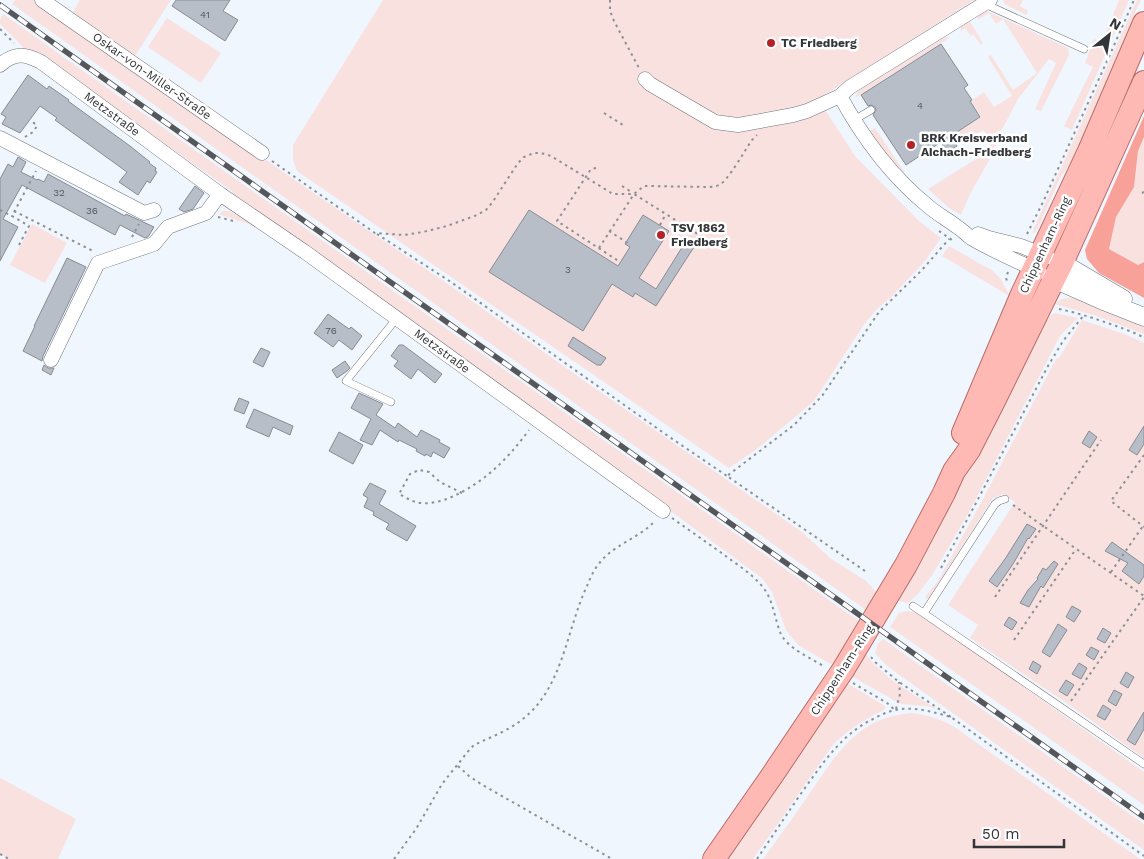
<svg xmlns="http://www.w3.org/2000/svg" width="1144" height="859" font-family="'Work Sans',sans-serif">
<rect width="100%" height="100%" fill="#f0f6fe"/>
<!-- green -->
<path fill="#f8e1de" d="M15,0H34L363,227L445,282L593,387L802,532L830,558L866,581L879,595L866,610L12,4Z
M80,0H171L135,56L72,14Z
M383,0H974L818,99L855,156L920,222L941,238L925,261L891,297L877,309L865,323L814,401L757,449L729,468L297,171L293,159V145Z
M1003,0H1023L1020,6L1028,11L1026,15L1005,4Z
M1119,0H1129L1072,130L1064,126L1093,67L1085,63L1094,39L1102,42Z
M1137,0H1141L1135,12L1132,31L1082,146L1060,178L1038,228L1033,234L1034,228Z
M983,11H987L1068,48L1069,55L1041,111L1035,109L1056,63L1049,59L1018,99L999,135L991,157L970,194L961,215L949,208L928,189L992,149L987,141L990,139L983,130L957,145L952,136L981,117L971,101L984,92L994,107L1012,96L988,57L991,55L1013,90L1037,73L1003,19L996,24L989,13L979,19L976,15Z
M3,14L860,622L834,666L798,645L786,630L772,592L762,578L351,277L259,212L247,207L235,201L232,191L90,91L23,50V47L0,24V20Z
M167,18L221,53L201,83L148,47Z
M969,20L983,43L981,45L973,34L971,36L965,28L961,31C960,25 964,23 969,20Z
M945,37L949,38L855,98L857,92L865,86Z
M875,128L905,173L903,174L867,133Z
M1144,137V262L1138,265L1109,249L1116,217L1134,187L1138,151Z
M223,211H229L240,217L257,223L298,254L249,224L221,215L219,213Z
M32,224L67,243L45,283L10,265Z
M949,246L993,271L1001,279L1004,286L1011,297L942,256Z
M1075,297L1111,308L1144,327V334L1094,315L1054,304L1062,299Z
M1054,313L1078,318L1060,336L969,512L933,574L917,595L908,603L899,601L897,599L978,452L1046,321Z
M1082,320L1127,335L1144,343V758L1068,704L970,638L978,625L948,605L1015,502L1003,494L993,498L928,599L925,597L938,581L982,501L1056,359L1059,358Z
M907,611L916,612L932,622L1144,772V805L890,627L899,613Z
M883,639L1144,824V850L887,666L875,653L878,644Z
M865,653C883,678 912,693 938,710L927,706L901,704L851,676Z
M847,683L885,706V708L884,710C864,720 847,730 832,746L753,859H724Z
M911,713C926,715 939,718 953,726L1140,859H763C780,836 796,813 812,790C827,768 842,744 864,729C878,719 894,715 911,713Z
M0,778L76,819L58,859H9L0,854Z"/>
<!-- forest -->
<path fill="#f7a199" d="M1144,116V137L1138,151L1134,187L1116,217L1109,249L1138,265L1144,262V298L1099,273L1087,259L1085,250Z"/>
<!-- building -->
<path fill="#b8bec7" stroke="#878c94" d="M176,0H230L223,11L238,20L225,41L172,6Z
M941,44L968,85L964,88L972,100L970,101L980,117L951,136L957,146L947,152L941,142L906,165L873,115L876,110L875,107L871,105L868,106L861,95Z
M28,75L47,89L49,86L69,100L68,101L130,146L150,162L149,163L156,168L155,171L157,172L150,183L147,181L138,195L119,182L127,172L55,120L57,118L40,106L20,133L2,124L6,117L1,114Z
M18,157L26,162L21,172L37,180L38,179L44,182L48,174L125,216L126,214L154,227L148,237L145,238L120,225L115,235L22,185L3,219L18,227L0,261V179L8,164L13,167Z
M195,186L204,193L193,209L184,212L179,209Z
M529,210L618,266L630,247L625,244L643,215L669,231L639,278L656,289L686,241L694,247L656,306L635,293L633,297L612,284L583,331L489,272Z
M67,258L86,267L43,356L42,361L23,351L35,326H34Z
M328,314L349,329L351,327L362,336L352,350L339,340L333,347L314,333Z
M573,337L606,358L601,365H597L568,346Z
M399,345H403L442,374L435,383L418,369L411,379L394,366L398,361L391,356Z
M261,348L270,352L263,367L253,362Z
M345,361L350,368L347,371L337,378L332,370Z
M44,365L48,368H54L51,375L42,370Z
M359,393L383,404L376,415L395,428L398,423L417,437L421,430L440,440L439,442L450,448L444,458L433,452L431,457L426,454L425,456L416,451L417,449L399,440L398,442L380,430L372,445L360,440L371,419L351,408Z
M239,398L249,402L244,414L234,410Z
M254,409L293,426L290,435L273,427L269,437L246,427Z
M1144,426V444L1137,455L1129,450Z
M1089,431L1097,437L1090,448L1082,443Z
M339,432L363,445L353,464L329,451Z
M370,483L386,491L379,504L416,526L407,541L386,529L389,524L373,515L374,512L364,507L368,498L363,495Z
M1027,524L1036,529L1029,539L1028,538L1013,564L997,587L989,581L1005,559Z
M1112,542L1144,565V576L1139,584L1122,571L1128,563L1105,551Z
M1054,561L1058,564L1043,588L1041,586L1029,607L1020,603L1028,590L1038,579L1037,578L1043,568L1046,570Z
M1072,606L1081,611L1074,622L1066,617Z
M1009,617L1017,622L1012,630L1004,625Z
M1058,624L1067,630L1050,657L1042,652Z
M1103,628L1111,633L1105,643L1097,639Z
M1091,647L1099,651L1094,660L1086,655Z
M1033,661L1041,666L1037,674L1029,669Z
M1079,663L1087,668L1081,679L1072,674Z
M1126,672L1134,677L1128,688L1120,683Z
M1066,680L1074,685L1067,696L1059,691Z
M1114,690L1122,694L1116,706L1108,701Z
M1103,705L1111,710L1105,720L1097,716Z
M1144,712V729L1135,745L1127,740Z"/>
<g fill="none" stroke-linecap="round" stroke-linejoin="round">
<!-- service casing -->
<g stroke="#6f747c" stroke-width="8">
<path id="service" d="M985,4L1084,49
M854,120L871,110
M391,402L346,381L397,318
M913,606L1144,764
M924,613L995,504L999,501L1005,499"/>
</g>
<!-- minor casing -->
<g stroke="#6f747c" stroke-width="15">
<path id="minor" d="M42,0L262,153
M0,65C15,52 25,54 41,62L220,194L305,252L663,511
M645,79L650,84L715,122L738,125L793,115L807,111L840,96C863,138 891,176 928,206C937,214 947,219 956,226C962,230 966,234 971,238C993,251 1017,261 1040,272
M840,96L850,87L990,0
M0,138L144,213L154,210
M978,234L989,238L1021,246L1048,257
M51,360L98,263L154,244L168,227L206,213L220,194"/>
</g>
<!-- tertiary casing -->
<g stroke="#6f747c" stroke-width="19">
<path id="tertiary" d="M1062,263L1123,299
M1054,279L1106,302L1144,317"/>
</g>
<!-- primary casing -->
<g stroke="#b86c68" stroke-width="24">
<path id="primary" d="M963,433L1022,294L1089,151L1144,23
M714,859L771,777L843,670L906,565L944,493L954,471L969,450L992,405L1062,263L1144,82"/>
</g>
<!-- path -->
<path stroke="#8c9096" stroke-width="2" stroke-dasharray="2.5 4" stroke-linecap="butt" d="M610,0V11L614,21L639,68
M0,29L14,43
M604,113L623,125
M25,137L33,132L37,126L33,122
M272,161L375,233L404,235L423,232L447,226L477,215L486,210L492,203L518,163L524,157L534,153H541L551,156L613,194H634L644,186H649L707,187C711,187 715,187 719,185C728,181 745,150 752,140L757,135
M596,168L591,169L557,221L620,262
M622,186L633,193
M1142,193L1144,192
M0,210L12,216
M14,211L93,251
M218,217L237,222
M660,225L666,214
M609,231L631,245
M939,231L952,240
M377,234L451,282L668,436L727,476
M1027,234L1043,202L1108,59L1134,0
M132,237L139,224
M19,245L29,226L12,216L36,171
M599,248L634,194L704,238
M1008,272L1006,278L1008,284
M1059,309C1079,313 1099,320 1119,327C1127,330 1136,333 1144,338
M1144,455L1111,501L1144,527
M462,493L440,482L429,472L419,470L410,474L399,494C405,497 411,501 416,502C425,505 438,502 447,499C483,484 506,461 529,430
M1013,505L1144,596
M672,518C689,530 706,542 723,554C736,564 751,573 762,586C773,599 774,616 780,632C786,648 811,658 825,667
M941,568L976,503L1048,366L1063,341L1084,315
M865,571L727,476L794,425L822,396L879,312L922,270L949,239
M1111,572L1143,526
M995,597L1101,440
M1014,640L1076,549
M871,657L875,662L899,682L951,717
M853,683L887,703L895,710
M1071,701L1144,597
M896,709L900,694L899,682
M458,766L469,776L481,784L612,859
M0,854L9,859
M394,859L416,829L442,784L470,749L474,745C491,737 510,730 524,718C563,687 567,628 587,586C590,579 593,571 598,565C612,545 638,539 655,521
M757,859C771,838 785,817 800,795C821,766 840,735 873,719C880,715 887,712 895,710C914,706 933,712 951,717L1144,856"/>
<!-- service -->
<use href="#service" stroke="#fff" stroke-width="7"/>
<!-- minor -->
<use href="#minor" stroke="#fff" stroke-width="14"/>
<!-- tertiary -->
<use href="#tertiary" stroke="#fff" stroke-width="18"/>
<!-- primary -->
<use href="#primary" stroke="#ffb9b4" stroke-width="22"/>
<!-- rail casing -->
<g stroke="#55575b" stroke-width="5.5">
<path id="rail" d="M0,5L1144,817"/>
</g>
<!-- rail -->
<use href="#rail" stroke="#fff" stroke-width="4" stroke-dasharray="11" stroke-linecap="butt"/>
</g>
<!-- markers -->
<g fill="#b32227" stroke="#fff" stroke-width="2">
<circle cx="771" cy="43" r="5"/>
<circle cx="911" cy="145" r="5"/>
<circle cx="661" cy="235" r="5"/>
</g>
<g text-anchor="middle" stroke-width="5" stroke-linejoin="round" paint-order="stroke">
<!-- number labels -->
<g font-size="10" fill="#54575c">
<text x="205" y="18">41</text>
<text x="920" y="109">4</text>
<text x="59" y="196">32</text>
<text x="92" y="214">36</text>
<text x="568" y="273">3</text>
<text x="331" y="334">76</text>
</g>
<!-- poi labels -->
<g font-size="12" font-weight="bold" fill="#333538" stroke="#fff" text-anchor="start">
<text x="781" y="47">TC Friedberg</text>
<text x="921" y="142">BRK Kreisverband<tspan x="921" dy="14">Aichach-Friedberg</tspan></text>
<text x="671" y="232">TSV 1862<tspan x="671" dy="14">Friedberg</tspan></text>
</g>
<!-- street labels -->
<g font-size="12" fill="#333538" stroke="#fff">
<text transform="translate(152 76) rotate(35)" y="4">Oskar-von-Miller-Straße</text>
<text transform="translate(112 114) rotate(36)" y="4">Metzstraße</text>
<text transform="translate(1045 245) rotate(-65)" y="4">Chippenham-Ring</text>
<text transform="translate(442 351) rotate(36)" y="4">Metzstraße</text>
<text transform="translate(842 670) rotate(-57)" y="4">Chippenham-Ring</text>
</g>
</g>
<!-- north arrow -->
<g transform="translate(1109 35) rotate(30)" stroke="#ffffff" stroke-width="4" paint-order="stroke">
<path d="M0-4L9 19L0 12L-9 19Z" fill="#333538"/>
<text y="-8" font-size="14" font-weight="bold" text-anchor="middle" fill="#333538">N</text>
</g>
<!-- scale -->
<path d="M974 839v8h90v-8" fill="none" stroke="#333538" stroke-width="2.5"/>
<text x="982" y="839" font-size="15" fill="#333538" stroke="#ffffff" stroke-width="4" paint-order="stroke">50 m</text>
</svg>
